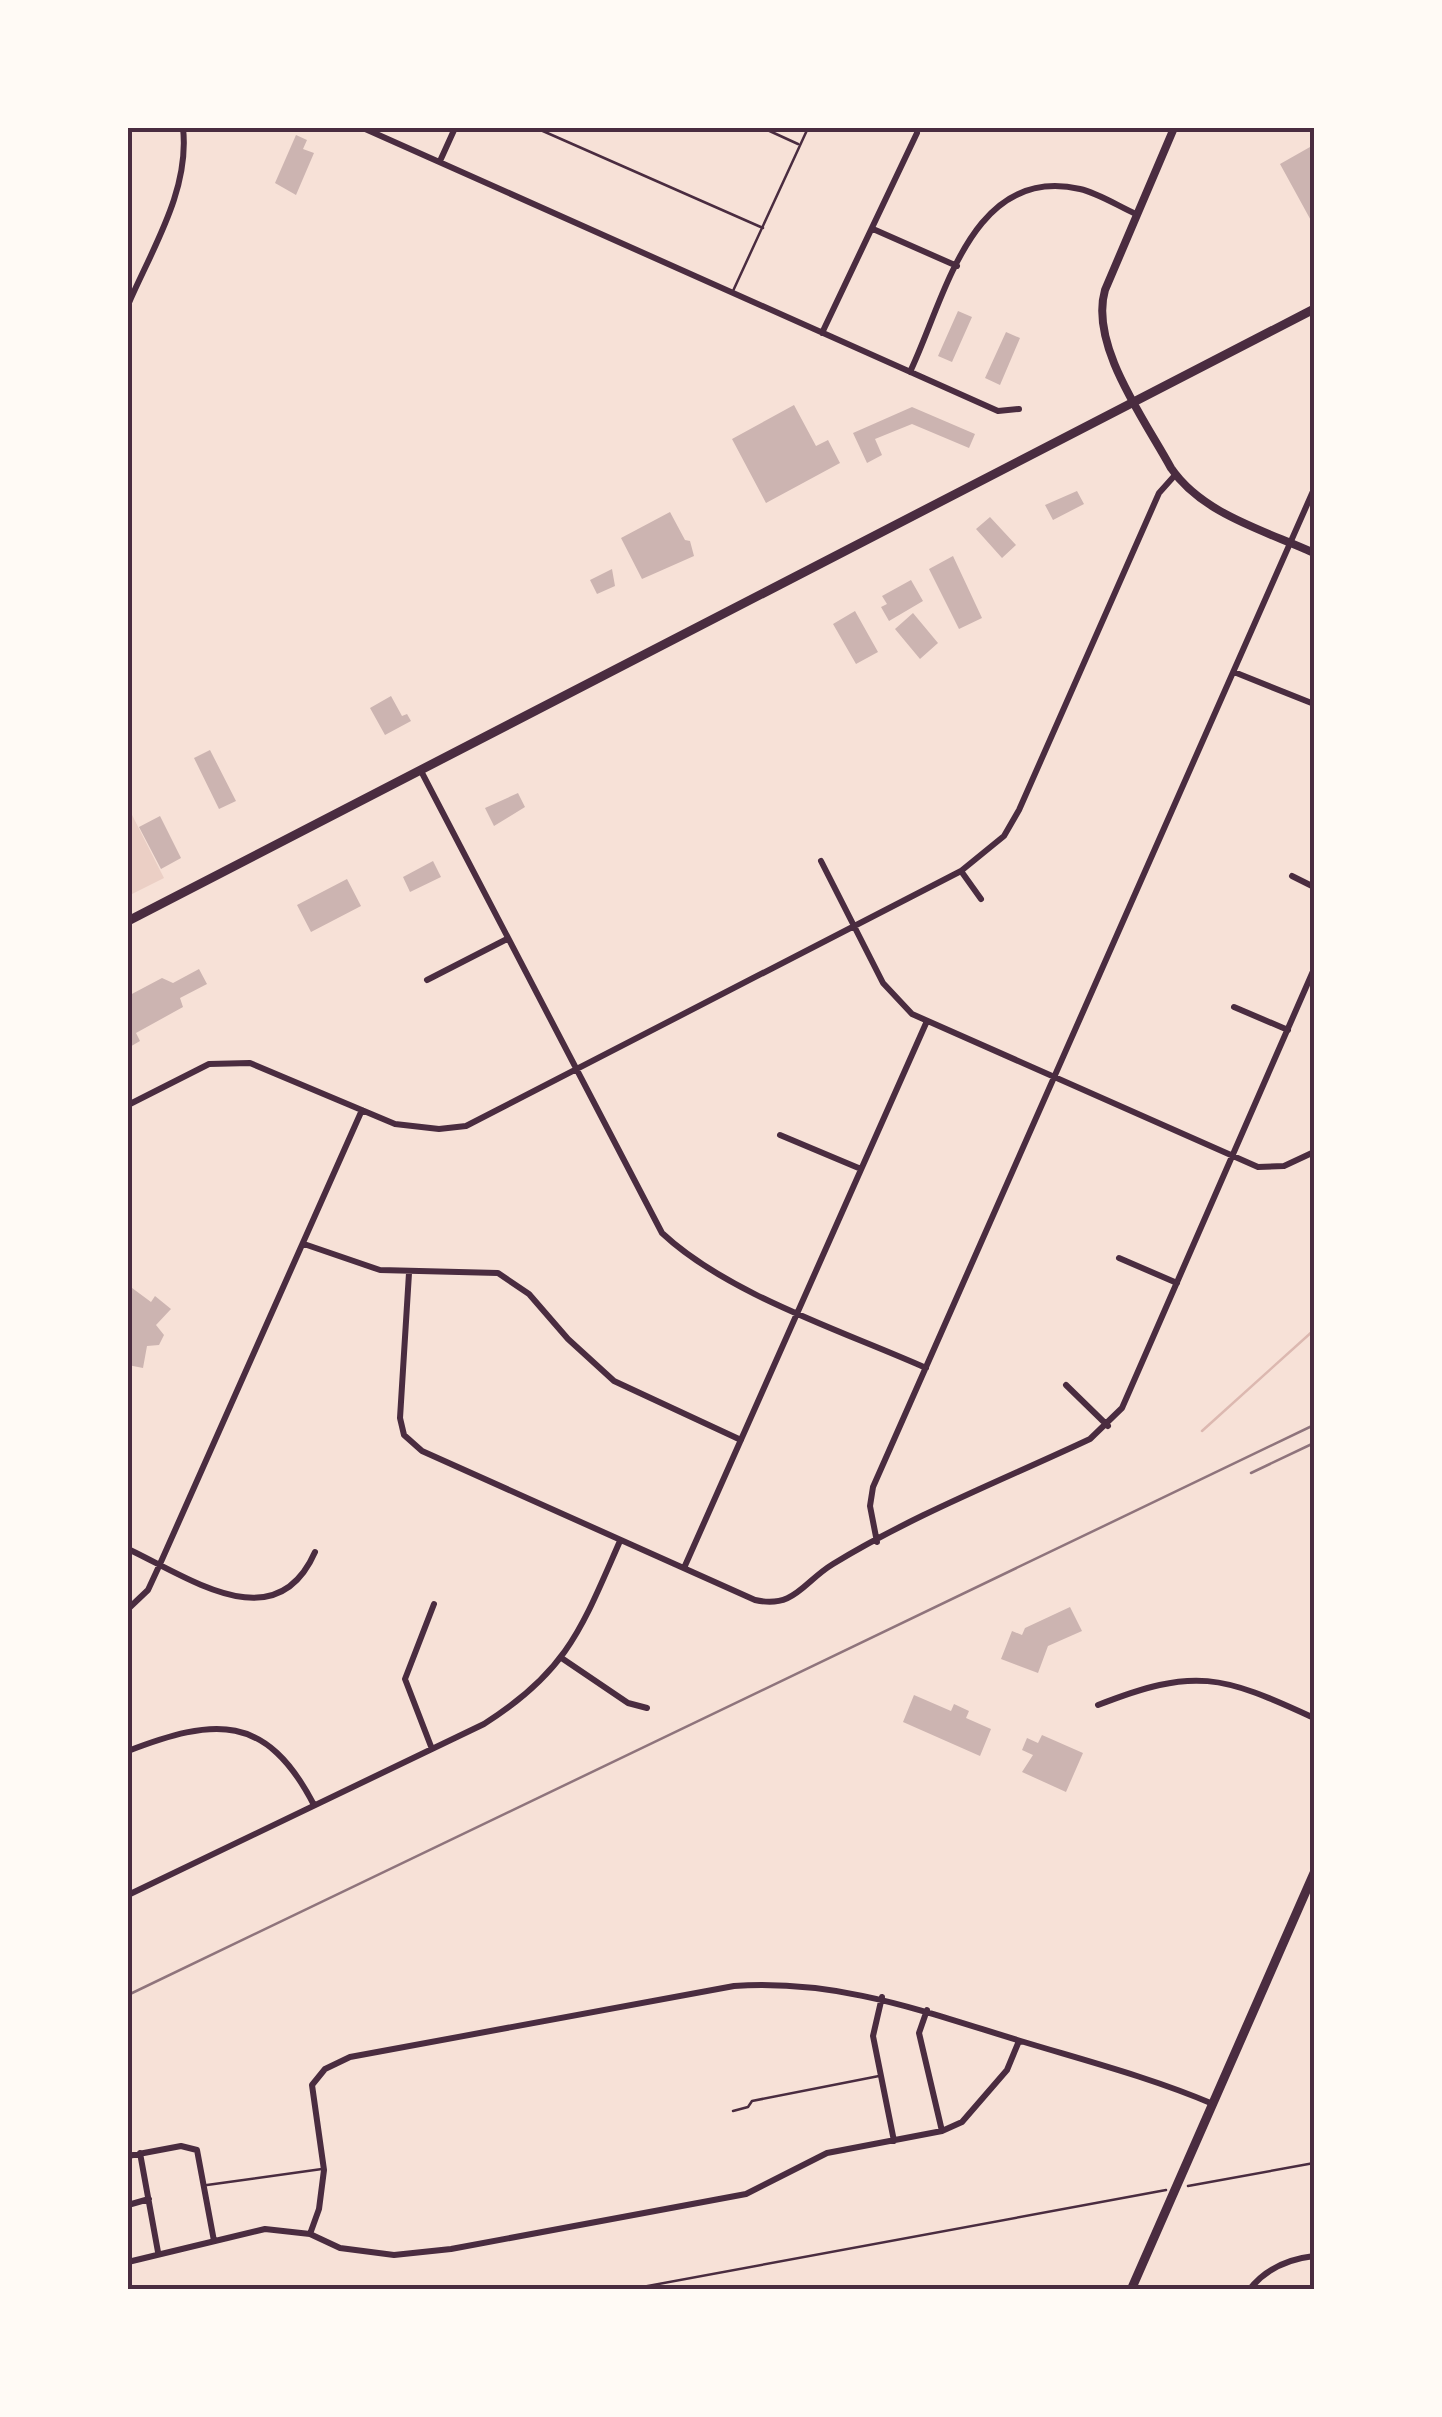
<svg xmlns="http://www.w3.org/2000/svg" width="1442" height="2417" font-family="Inter,sans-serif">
<rect width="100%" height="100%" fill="#f7e1d7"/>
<!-- green -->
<path fill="#ebcfc5" d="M128,807L164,878L128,896Z"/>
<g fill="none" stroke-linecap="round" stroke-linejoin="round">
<!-- stream -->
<path stroke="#dcb8b0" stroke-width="2.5" d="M1202,1431L1314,1330"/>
</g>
<!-- building -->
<path fill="#ccb4b1" d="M296,135L307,140L303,149L314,153L296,195L275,183Z
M1310,147L1314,156V226L1280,164Z
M958,311L972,317L952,362L938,356Z
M1006,332L1020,338L1000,385L985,378Z
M794,405L816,446L828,440L840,463L766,503L732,439Z
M912,407L975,434L969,448L912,424L875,439L882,455L867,463L853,433Z
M1077,491L1084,504L1053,520L1045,505Z
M670,512L685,540L690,541L694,556L642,579L621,538Z
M990,517L1016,545L1002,558L976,529Z
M953,556L982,618L959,629L929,569Z
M612,569L615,586L597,594L590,580Z
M911,580L923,601L889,621L881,607L887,604L882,596Z
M855,611L878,652L856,664L833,624Z
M913,613L938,643L920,659L895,629Z
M391,696L402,716L407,714L411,721L385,735L370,708Z
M210,750L236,801L219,809L194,758Z
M518,793L525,807L494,826L485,808Z
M160,816L181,858L161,869L139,827Z
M433,861L441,877L410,892L403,877Z
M347,879L361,906L311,932L297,905Z
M199,969L207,984L180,998L183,1007L136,1033L140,1041L128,1048V996L162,978L173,983Z
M128,1285L151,1302L155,1296L171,1309L156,1325L164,1335L159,1345L147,1346L143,1368L128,1365Z
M1070,1607L1082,1631L1048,1646L1038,1673L1001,1659L1012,1631L1022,1635L1025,1628Z
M914,1695L951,1711L954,1704L969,1711L966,1718L991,1729L980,1756L903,1722Z
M1042,1735L1083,1753L1066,1792L1022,1772L1033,1755L1022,1750L1027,1738L1038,1743Z"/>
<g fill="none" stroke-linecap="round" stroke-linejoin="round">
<!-- path -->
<path stroke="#4a2c40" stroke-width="2.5" d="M1188,2186L1314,2163
M626,2290L1166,2190"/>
<!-- service -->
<path stroke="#4a2c40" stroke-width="2.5" d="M536,128L763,228
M763,128L798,144
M733,291L808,128
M733,2111L748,2107L752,2101L879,2076
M207,2185L322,2169"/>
<!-- minor -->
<path stroke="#4a2c40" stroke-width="6" d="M363,128L998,411L1019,409
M440,161L455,128
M873,229L957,266
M128,305C152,249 190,190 183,128
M822,333L917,133
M910,372C945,299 971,164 1080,189C1098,193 1118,206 1136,214
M1234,672L1314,704
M421,771L662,1233C727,1294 843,1331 926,1368
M821,861L883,983L912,1014L1258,1167L1284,1166L1314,1152
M961,871L981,899
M1292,876L1314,887
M427,980L507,939
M1234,1007L1288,1030
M128,1105L209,1064L250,1063L395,1124L439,1129L466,1126L961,871L1004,836L1019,810L1159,493L1176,474
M780,1135L861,1169
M304,1244L380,1270L498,1273L529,1294L568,1339L614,1381L741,1440
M1119,1258L1177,1283
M409,1273L400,1418L404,1435L422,1451L755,1600C795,1609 803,1582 833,1564C913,1515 1005,1479 1090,1439L1122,1408L1314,969
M1066,1385L1108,1426
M877,1542L870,1506L873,1487L1314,489
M128,1549C190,1578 276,1641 315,1552
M684,1568L927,1021
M128,1609L148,1590L160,1564L362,1110
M563,1659L628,1703L647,1708
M1098,1705C1195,1667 1221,1675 1314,1718
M432,1749L405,1679L434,1604
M128,1751C214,1718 266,1712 314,1805
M128,1895L484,1724C568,1671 582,1627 620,1541
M882,1997L873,2036L894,2141
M927,2010L919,2033L942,2131
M140,2153L158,2252
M128,2156L181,2146L197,2150L214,2241
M128,2205L149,2199
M310,2234L319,2209L324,2170L312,2085L325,2069L350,2057L734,1986C840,1979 925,2012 1024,2042C1087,2061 1152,2078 1213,2104
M128,2262L265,2229L310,2234L340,2248L394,2255L451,2249L746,2194L827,2153L942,2131L962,2122L1007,2070L1019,2041
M1249,2290C1266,2268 1288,2259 1314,2256"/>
<!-- tertiary -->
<path stroke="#4a2c40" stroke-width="8" d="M1174,128L1105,290C1089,345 1145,420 1171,468C1202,514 1266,531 1314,553"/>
<!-- secondary -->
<path stroke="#4a2c40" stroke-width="9" d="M128,921L1314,309
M1131,2290L1314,1873"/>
<!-- rail -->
<path stroke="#8f747c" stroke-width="2.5" d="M1251,1473L1314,1443
M128,1995L1314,1425"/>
</g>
<!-- border -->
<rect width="1442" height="2417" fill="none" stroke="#fffaf5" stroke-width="260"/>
<rect x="130" y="130" width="1182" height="2157" fill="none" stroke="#4a2c40" stroke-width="4"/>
</svg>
